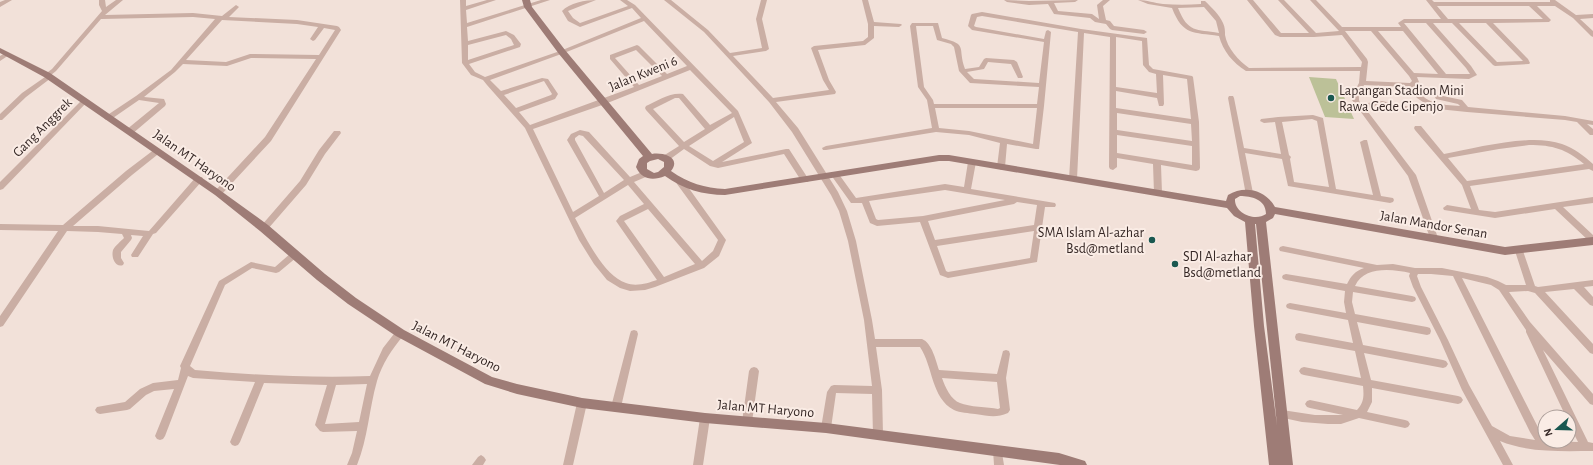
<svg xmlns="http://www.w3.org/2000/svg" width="1593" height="465" font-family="'Alegreya Sans',sans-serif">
<rect width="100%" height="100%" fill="#f2e1d9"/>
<!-- green -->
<path fill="#bcc198" d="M1309,77L1336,79L1354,119L1325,117Z"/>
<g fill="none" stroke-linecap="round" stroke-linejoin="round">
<!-- street -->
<path fill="#caaea4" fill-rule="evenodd" d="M5,0H12L0,7V2Z
M99,0H105L106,7L116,0H123L105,15L193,13L222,16L236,5L239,7L229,17L297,20L337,26L339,27L341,30L271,141L221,195L218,196L214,193L215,191L265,137L316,59L251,58L227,66L183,64L175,72L144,97L164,99L166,104L165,106L132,134H129L125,132L126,130L159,103L139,100L110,120H106L104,118L106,116L136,96L171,70L215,19L193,17L101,19L56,71L51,75L52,77L51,78L26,97L2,120H0V114L22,93L45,77L44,75L52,69L102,11L99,5ZM222,20L297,24L318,27L310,39L313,41L315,40L324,28L335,30L319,55L250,54L226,62L186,60Z
M460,0H466V6L487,0H496L466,10L467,23L541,0H550L467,27L468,41L506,31L514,35L521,44L520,47L469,64L475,72L485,77L560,51L641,18L632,8L580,27L568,21L562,11C569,3 586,0 596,0L568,11L573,18L580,23L628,6L620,0H627L635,5L738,111L752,143L722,162L786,149H789L809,180L808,182H802L784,154L718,168L710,166L684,149L669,160H663L662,158L663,156L679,146L646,110L645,108L646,106C657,101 670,92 683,94L710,125L732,113L690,70L605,104L533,129L573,212L599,196L567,140L571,134L580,130L589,132L630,177L642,172H648L649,174L648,176L634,182L702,261L713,251L718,240L677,184L676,182L677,180H683L726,240L719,256L704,268L655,287L645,290L630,291L620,288L607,280L594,264L579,240L525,128L487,85L483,80L471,75L462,63ZM644,21L687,66L667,74L639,46L637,45L610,55V59L634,87L530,125L519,112L555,99L558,94L548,79L542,78L501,91L490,80L564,53ZM506,35L511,39L514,45L468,60V45ZM636,50L662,76L639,85L615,58ZM544,81L552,94L551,95L516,108L504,95ZM675,98H679L705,129L684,142L653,109ZM734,117L744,142L713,161L689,146ZM579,135L583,136L624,180L604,193L575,140V138ZM628,185L644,204L620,216L616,221L657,280C648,283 636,287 626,283C604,276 586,238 575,218ZM648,209L695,264L664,277L624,221Z
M664,0H671L708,30L730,53L762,48L756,19L761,0H767L762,19L769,49L766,51L733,56L773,98L829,90L823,80L811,48L814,46L863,41L868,37V24L862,0H868L874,22L901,24L902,25L899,27L874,26V38L865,45L818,50L829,80L836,92L835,94L776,102L798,128L838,192L847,211L856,241L872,320L875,339H922C932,343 936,361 939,370L997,374L1003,351L1006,350L1009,351L1010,354L1006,378L1010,410L1008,413C996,418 989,416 975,414C969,413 960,413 954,410C931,398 933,366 920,347H876L882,390L883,435L881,438L878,439L875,438L873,435L872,394L836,393L831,428L829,431L826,432L823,431L821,428L827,392L831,386L834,385L872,386L864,320L848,241L839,211L831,195L792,132L769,102L704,32ZM942,378L997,382L1000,408L998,409C988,407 969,407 960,403C951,400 945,387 942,378Z
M1004,0L1029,1L1078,0L1075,2L1054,3L1058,11L1092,14L1099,19L1097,5L1103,0H1110L1103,6L1106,20L1110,21L1114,26L1144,30L1147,32L1144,34L1112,30L1110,29L1106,24L1095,22L1090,18L1054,14L1048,4L1029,5L1007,2Z
M1138,0C1147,0 1154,3 1163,4C1176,5 1188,5 1201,4V1H1205C1212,8 1219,14 1223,23C1225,27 1225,31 1225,35C1227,48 1239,61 1249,68L1361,67L1362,62L1342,35L1314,37H1280L1275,35L1247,0H1253L1281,33H1309L1278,0H1284L1316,33L1339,31L1310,0H1316L1342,27H1401L1398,23L1404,19H1441L1426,0H1432L1434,2H1550V0H1555L1576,15L1593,14V18L1580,19L1593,31V37L1591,36L1573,18L1555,6H1537L1551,20L1549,22L1493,23L1528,59L1530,63L1529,64L1495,66L1493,65L1452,23H1433L1471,66L1477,75L1469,79L1417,77L1419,82L1415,86C1424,104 1442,105 1460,106L1458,104L1436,99L1435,97L1436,95H1438L1462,100L1468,107L1565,116L1593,121V125L1587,124L1593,129V135H1590L1577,122L1565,120L1467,112L1438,109L1414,112L1382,105L1365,108L1416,175L1438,238L1434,241L1430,238L1408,176L1352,100V96L1359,83L1360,71H1246C1233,63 1223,51 1219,36C1193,32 1183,36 1172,8L1148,4ZM1437,6H1529L1543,19H1448ZM1204,7L1216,21L1219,33C1196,29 1188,33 1178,8ZM1404,23H1426L1466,68L1470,74H1446ZM1459,23H1486L1523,61L1497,62ZM1345,31H1371L1409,76L1412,81L1410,83L1366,81L1368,62L1367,59ZM1378,31H1403L1438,74L1414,73ZM1364,85L1409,87L1417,98L1429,106L1414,108L1382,101L1361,104C1356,97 1361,92 1364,85Z
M982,12L1081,29L1147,38L1149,65L1153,69L1192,76L1193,77L1199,122L1200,168L1199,170L1196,171L1161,165L1162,193L1158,196L1154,193L1153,164L1117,158V167L1113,170L1110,169L1109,167L1110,37L1084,33L1077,179L1076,181H1070L1069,179L1078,32L982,16L977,17L974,26L976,27L1044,39L1046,31L1048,30L1051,32L1044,106L1039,149H1036L1007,144L1005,167L1001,170L997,167L1000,143L969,135L936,132L826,150H823L822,148L826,146L932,128L927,100L918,87L910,26L912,23H938L942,38C969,45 957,47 965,69L979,67L984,59L986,58L1014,60L1017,62L1023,77L1022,78H1018L1011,64L988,62L984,69L967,72L974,79L1039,83L1044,42L972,30L968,26L971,15L972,14ZM916,26H933L937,40L951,44L954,47L959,71L970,83L1039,87L1037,104H934L933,100L924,87ZM1116,37L1142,41L1143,65L1149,72L1156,74L1157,93L1116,87ZM1163,75L1187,79L1191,119L1116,108V91L1157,98L1159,106H1163L1164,104ZM935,108H1037L1033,144L969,131L939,128ZM1117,113L1191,124L1192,141L1117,130ZM1117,135L1192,146V165L1117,153Z
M7,52L10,54L9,55L0,61V56Z
M1229,96H1233L1234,98L1244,148L1281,154L1275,122L1264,123L1260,121L1261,119L1278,117L1313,115L1323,118L1336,189L1373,195L1360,142L1364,140H1367L1381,196L1393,198L1394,200L1393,202L1390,203L1288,186L1282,159L1245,153L1253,193L1252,195H1246L1228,98ZM1312,119L1317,121L1329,187L1294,182L1290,159L1291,157L1289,155L1282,122Z
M83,99H87L88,101L3,189L0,190V182Z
M1415,126H1421L1444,154C1477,148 1530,133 1562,144C1574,148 1584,156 1593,164V171L1589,169L1470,186L1479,210L1495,212L1593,197V203L1563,207L1593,235V243L1590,242L1555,209L1495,218L1444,210L1443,208L1447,205L1471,209L1462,185L1415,130L1414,128ZM1529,145C1553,145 1566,149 1584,164L1467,181L1448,158L1499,149Z
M334,131H340L341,133L325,154L306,185L267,230H261L260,228L261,226L300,181L319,150Z
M155,149H158L162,151L132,175L73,226H98L149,231L196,177H202L203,179L202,181L156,233L153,234L138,257H132L131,255L143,236L131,235L132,238L131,240L121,252V258L124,263L123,265C115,268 111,257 113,250C115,246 121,241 124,238L122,234L98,232L67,231L3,326L0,327V316L58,231L0,230V224L63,225L126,171Z
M972,159L976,162L971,189L1055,203L1056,205L1055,207H1045L1037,262L948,278L940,275L920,222L877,226L870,223L862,203H851L831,175L835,172L838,173L856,198L945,184L964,187L968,162ZM945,190L1005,200L923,216L878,220L876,219L869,201ZM1017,202L1037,205L1034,225L935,240L928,221L1014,204ZM1034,231L1030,258L948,272L946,271L937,246Z
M1283,246L1377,265L1393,264L1415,268H1442L1487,277L1498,281L1506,285H1526L1515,251L1516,249H1522L1523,251L1535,286L1538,287L1593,280V286L1584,287L1593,297V306L1590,305L1574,289L1545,292L1593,344V354L1590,353L1535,293L1528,291L1509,292L1530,322L1593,394V405L1590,404L1543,350L1588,442L1593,443V451C1562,451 1529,453 1500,441L1513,465H1503L1462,390L1440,340L1413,287L1409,276L1410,273C1392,269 1364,266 1355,286L1412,296L1415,297L1416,299L1415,301L1412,302L1353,292L1352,302L1355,314L1427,327L1430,328L1431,331L1430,334L1427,335L1357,322L1363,345L1443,360L1446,361L1448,364L1446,367L1443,368L1364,353L1371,380L1458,396L1461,397L1463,400L1461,403L1458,404L1372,388V402L1367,412L1405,420L1408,421L1410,424L1408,427L1405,428L1359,418L1341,424H1328L1302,422L1279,417L1277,414L1279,411L1282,410L1315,415H1343L1310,408L1307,407L1305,404L1307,401L1310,400L1357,410C1364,403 1364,396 1363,386L1304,375L1301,374L1299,371L1301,368L1304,367L1361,378L1355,351L1299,341L1296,340L1295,337L1296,334L1299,333L1353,343L1348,320L1290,309L1287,308L1286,306L1287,304L1290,303L1346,313L1344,302L1345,291L1286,280L1283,279L1282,277L1283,275L1286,274L1347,284C1351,276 1355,271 1364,268L1280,251L1279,249L1280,247ZM1418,274H1431L1453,276L1530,432L1535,440L1510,436L1492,426L1469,385L1448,340L1421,287L1417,276ZM1462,278L1491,285L1499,290L1526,330V332L1566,417H1569V424L1578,442L1545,441Z
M294,252L297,253L298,255L297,257L279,272L276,273L252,268L225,285L190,366L195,370C253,375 311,378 370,376L383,348L397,330L400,329L403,330L404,333L403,336C392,349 382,364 377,381C369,409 368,438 357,465H347L352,453L357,431L323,432L320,431L315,425L327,385L264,383L240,442L238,445L235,446L232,445L230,442L255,382L193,378L188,376L165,436L163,439L160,440L157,439L155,436L174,389L154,391L146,395L130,409L127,410L100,414L97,413L95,410L97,407L125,402L140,389L153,383L178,380L181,368L180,366L219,281L251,262L275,267L291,253ZM367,384L359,422L325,424L336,385Z
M634,330L637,331L638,334L621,407L619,410L616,411L613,410L611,407L630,334L631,331Z
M754,367L757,368L759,371L752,422L750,425L747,426L744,425L742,422L749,371L751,368Z
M582,399L585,400L587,403L573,465H563L577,403L579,400Z
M705,414L708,415L710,418L703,465H693L700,418L702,415Z
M998,446L1001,447L1004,465H994L993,450L995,447Z
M481,455L484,457L486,460L483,465H472L478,457Z"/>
<!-- secondary -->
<path fill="#9e7c76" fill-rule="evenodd" d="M522,0H530L532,7L565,50L652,154C662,152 682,157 671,171C688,183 705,188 725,189L939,155H949L1226,201L1228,195C1244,185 1265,189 1275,207L1505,247L1593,237V245L1505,255L1275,214L1273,218L1266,222L1293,465H1269L1254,326L1245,222L1234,216L1227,208L949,161H939L725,195C703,195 683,189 665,176C653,181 642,180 636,167L639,159L643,156L559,54L524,7ZM658,159L664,162V167L658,172L654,173L647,169V163L650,161ZM1240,196C1251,196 1266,199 1266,214C1255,222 1234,213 1235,199ZM1255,224H1256L1277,425L1264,326Z
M0,48L50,73L221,191L268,225L325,274L356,298L404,330L492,377L517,384L582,398L705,413L826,423L1059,453L1085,461L1087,465H1060L826,433L705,423L582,408L517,394L485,384L396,336L348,304L317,280L260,231L215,195L44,77L0,53Z"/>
</g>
<!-- markers -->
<g fill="#1a5850" stroke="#faece5" stroke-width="1.5">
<circle cx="1331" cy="98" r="4"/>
<circle cx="1152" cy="240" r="4"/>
<circle cx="1175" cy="264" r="4"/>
</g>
<g text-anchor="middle" stroke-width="4" stroke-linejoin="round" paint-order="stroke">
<!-- street labels -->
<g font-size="14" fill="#362826" stroke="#faece5">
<text transform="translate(643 73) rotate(-22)" y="5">Jalan Kweni 6</text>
<text transform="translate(42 127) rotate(-45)" y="5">Gang Anggrek</text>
<text transform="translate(195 160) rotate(35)" y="5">Jalan MT Haryono</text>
<text transform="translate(1434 224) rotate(10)" y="5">Jalan Mandor Senan</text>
<text transform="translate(457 346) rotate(27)" y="5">Jalan MT Haryono</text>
<text transform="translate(766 408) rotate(5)" y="5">Jalan MT Haryono</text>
</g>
<!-- poi labels -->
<g font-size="14" fill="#362826" stroke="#faece5" text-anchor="start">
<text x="1339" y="95">Lapangan Stadion Mini<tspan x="1339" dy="16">Rawa Gede Cipenjo</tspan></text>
<text x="1144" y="237" text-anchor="end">SMA Islam Al-azhar<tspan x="1144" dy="16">Bsd@metland</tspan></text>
<text x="1183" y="261">SDI Al-azhar<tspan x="1183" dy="16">Bsd@metland</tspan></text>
</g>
</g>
<!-- north arrow -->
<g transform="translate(1557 429) rotate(250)"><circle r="19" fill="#faece5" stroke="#ac9e99"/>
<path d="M0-3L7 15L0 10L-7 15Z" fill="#1a5850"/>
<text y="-6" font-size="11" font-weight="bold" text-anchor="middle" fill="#362826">N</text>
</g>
</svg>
